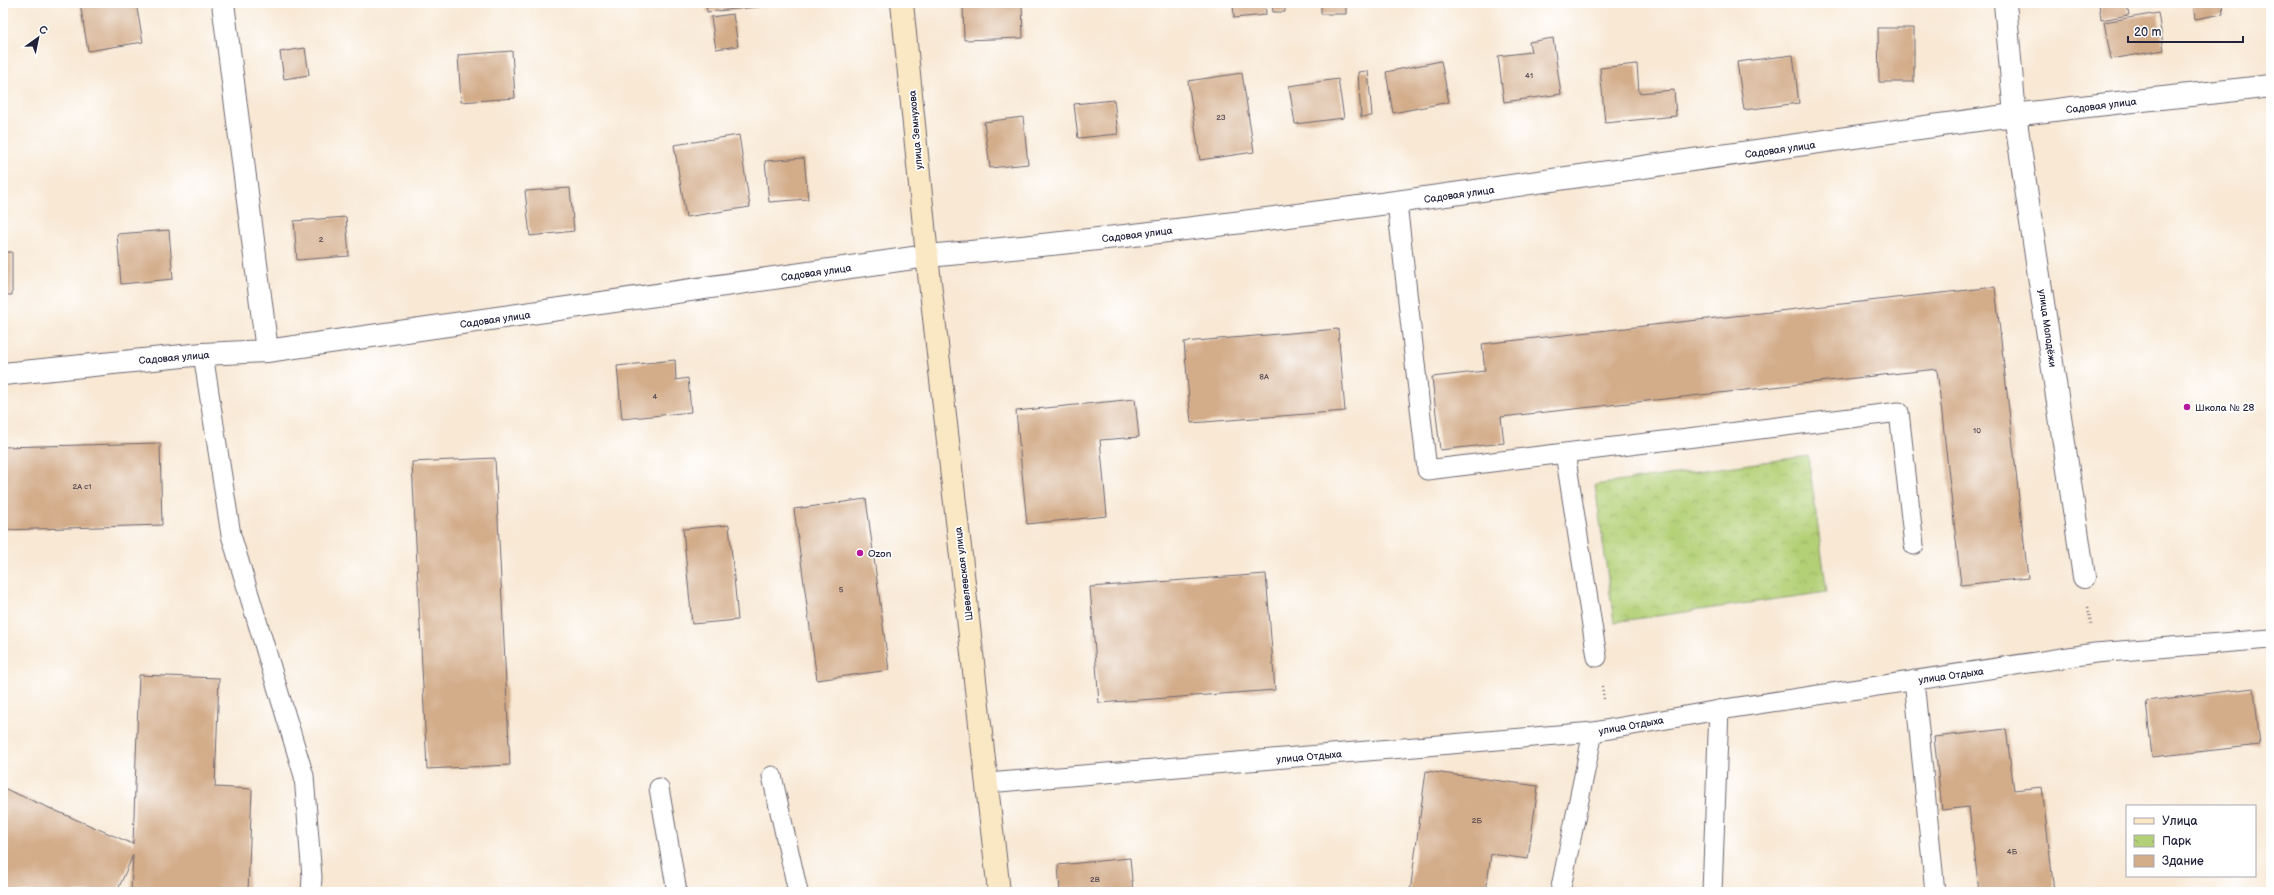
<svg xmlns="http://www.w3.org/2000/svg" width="2274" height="895" font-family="'Balsamiq Sans',sans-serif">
<defs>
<pattern id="park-crowns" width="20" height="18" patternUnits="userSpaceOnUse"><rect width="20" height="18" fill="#b3d076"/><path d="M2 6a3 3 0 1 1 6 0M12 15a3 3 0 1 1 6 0" fill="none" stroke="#9ab267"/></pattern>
</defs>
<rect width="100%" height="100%" fill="#fff"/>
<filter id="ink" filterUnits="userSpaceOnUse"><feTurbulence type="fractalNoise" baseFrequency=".025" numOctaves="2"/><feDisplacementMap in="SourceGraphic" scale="8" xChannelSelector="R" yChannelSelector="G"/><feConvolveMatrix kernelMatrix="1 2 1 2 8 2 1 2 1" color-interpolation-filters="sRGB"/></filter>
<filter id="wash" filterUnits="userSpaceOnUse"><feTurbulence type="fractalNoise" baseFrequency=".012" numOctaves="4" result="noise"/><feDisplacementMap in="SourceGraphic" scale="16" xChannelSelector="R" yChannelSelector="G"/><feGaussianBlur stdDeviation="0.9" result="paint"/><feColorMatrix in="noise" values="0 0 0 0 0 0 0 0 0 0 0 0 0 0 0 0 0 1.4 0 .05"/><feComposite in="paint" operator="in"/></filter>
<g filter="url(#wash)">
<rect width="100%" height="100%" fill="#f8e8d4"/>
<!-- park -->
<path fill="url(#park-crowns)" stroke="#6a7958" d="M1808,456L1827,592L1614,622L1595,485Z"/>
<g id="blocks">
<!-- building -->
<path fill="#d3ac89" d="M80,3H136L143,42L88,51Z
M706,3H767V6L707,12Z
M963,3H1022L1023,38L964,40Z
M1233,3H1265L1266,15L1234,18Z
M1272,3H1285V12H1273Z
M1321,3H1346V14H1321Z
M2099,3H2127L2129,15L2101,20Z
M2193,3H2222L2223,14L2195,19Z
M2158,13L2164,50L2111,59L2104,22Z
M733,14L738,46L716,49L711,17Z
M1878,28H1914V82H1879Z
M1553,38L1561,94L1504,102L1498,56L1531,52L1529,42Z
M305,48L309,75L284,79L280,52Z
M512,51L515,98L461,102L458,55Z
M1793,55L1799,103L1744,110L1737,62Z
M1441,61L1449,102L1393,113L1386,72Z
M1637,64L1639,93L1674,90L1676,116L1605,123L1600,68Z
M1368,71L1372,116L1361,117L1358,72Z
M1242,73L1254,152L1200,160L1188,81Z
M1338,79L1344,118L1295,124L1289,86Z
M1114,100L1118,134L1078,138L1074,104Z
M1023,117L1028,164L990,168L984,122Z
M739,135L750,207L686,217L674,145Z
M804,158L808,199L769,202L765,161Z
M570,188L574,231L530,236L525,191Z
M346,217L349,256L297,260L294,221Z
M169,230L173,279L121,284L117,234Z
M3,252H12V295H3Z
M1995,287L2028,578L1961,585L1937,369L1501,417L1504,443L1440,450L1432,377L1485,371L1482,344Z
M1338,329L1345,411L1191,423L1184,342Z
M675,360L676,380L688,378L691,412L622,419L617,366Z
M1135,399L1139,437L1100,440L1107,516L1027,524L1016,411Z
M160,443L162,525L3,530V447Z
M495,458L510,765L427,769L412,462Z
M866,499L889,670L817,680L794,509Z
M729,525L738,620L692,624L683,529Z
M1266,574L1275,690L1099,703L1090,587Z
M139,675L219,678L215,787L252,789L248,892H131L133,855L117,892H3V788L133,844Z
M2254,688L2260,745L2152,757L2146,701Z
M2006,729L2014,790L2042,787L2054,892H1979L1969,807L1942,810L1934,737Z
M1426,771L1538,786L1528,859L1491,854L1486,892H1410Z
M1130,858L1133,892H1060L1058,865Z"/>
</g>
</g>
<g filter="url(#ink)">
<use href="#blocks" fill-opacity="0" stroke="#6d6771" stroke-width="1"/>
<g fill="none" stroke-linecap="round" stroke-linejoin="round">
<!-- service casing -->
<g stroke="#6d6771" stroke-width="21">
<path id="service" d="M1397,203L1427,470L1899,412L1914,545
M203,354L231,535L304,776L312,877L311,892
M1565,453L1597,657
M1914,680L1935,892
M772,776L798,892
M988,783L1593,732L1719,710L2095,653L2271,639
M659,788L677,892
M1560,892L1593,732
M1712,892L1719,710"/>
</g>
<!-- minor casing -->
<g stroke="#6d6771" stroke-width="24">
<path id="minor" d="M223,3L267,351
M2005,3L2015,115L2084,577
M3,374L203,354L267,351L927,256"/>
</g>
<!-- tertiary casing -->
<g stroke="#6d6771" stroke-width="24">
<path id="tertiary" d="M927,256C1291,224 1652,163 2014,115C2099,104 2185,96 2271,86"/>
</g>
<!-- secondary casing -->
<g stroke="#6d6771" stroke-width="24">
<path id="secondary" d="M902,3L927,256L999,892"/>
</g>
<!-- path -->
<path stroke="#6d6771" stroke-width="2.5" stroke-dasharray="1 3" stroke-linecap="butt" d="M2088,607L2091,624
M1602,686L1604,699"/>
<!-- service -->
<use href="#service" stroke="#fff" stroke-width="19"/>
<!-- minor -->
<use href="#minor" stroke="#fff" stroke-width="22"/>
<!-- tertiary -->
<use href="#tertiary" stroke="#fff" stroke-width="22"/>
<!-- secondary -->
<use href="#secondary" stroke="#fae7c3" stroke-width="22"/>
</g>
</g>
<!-- markers -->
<g fill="#b5179e" stroke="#fff" stroke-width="1.5">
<circle cx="2187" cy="407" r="4"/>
<circle cx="860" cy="553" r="4"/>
</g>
<g text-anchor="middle" stroke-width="3.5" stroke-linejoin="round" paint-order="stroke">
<!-- number labels -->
<g font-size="8" fill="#4e444e">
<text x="1529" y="78">41</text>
<text x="1221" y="120">23</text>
<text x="321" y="242">2</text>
<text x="1264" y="379">8А</text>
<text x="655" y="399">4</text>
<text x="1977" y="433">10</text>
<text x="82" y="489">2А с1</text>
<text x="841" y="592">5</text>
<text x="1477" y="823">2Б</text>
<text x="2012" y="854">4Б</text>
<text x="1095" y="882">2В</text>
</g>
<!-- street labels -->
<g font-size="10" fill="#22223b" stroke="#fff">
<text transform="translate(2101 105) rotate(-7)" y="4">Садовая улица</text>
<text transform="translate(915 130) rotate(-95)" y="4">улица Земнухова</text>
<text transform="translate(1780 149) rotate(-8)" y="4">Садовая улица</text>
<text transform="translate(1459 194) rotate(-8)" y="4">Садовая улица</text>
<text transform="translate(1137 234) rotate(-7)" y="4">Садовая улица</text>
<text transform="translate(816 272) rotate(-8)" y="4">Садовая улица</text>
<text transform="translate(495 319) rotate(-8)" y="4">Садовая улица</text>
<text transform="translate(2048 328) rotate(82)" y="4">улица Молодёжи</text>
<text transform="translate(174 357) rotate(-5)" y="4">Садовая улица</text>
<text transform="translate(963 574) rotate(-97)" y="4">Шевелевская улица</text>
<text transform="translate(1951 675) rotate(-8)" y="4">улица Отдыха</text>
<text transform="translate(1631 725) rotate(-10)" y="4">улица Отдыха</text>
<text transform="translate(1309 756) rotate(-5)" y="4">улица Отдыха</text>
</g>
<!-- poi labels -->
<g font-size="10" fill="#22223b" stroke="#fff" text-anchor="start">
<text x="2195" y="411">Школа № 28</text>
<text x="868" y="557">Ozon</text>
</g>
</g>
<!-- margin -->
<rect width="2274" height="895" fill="none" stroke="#fff" stroke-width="16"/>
<!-- legend -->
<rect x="2126" y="805" width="130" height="72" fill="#ffffff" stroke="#a7a7b1"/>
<rect x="2134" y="818" width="20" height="6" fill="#fae7c3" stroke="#a7a7b1"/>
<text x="2162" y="825" font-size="12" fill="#22223b">Улица</text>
<rect x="2134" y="835" width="20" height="12" fill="url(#park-crowns)" stroke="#a7a7b1"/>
<text x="2162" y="845" font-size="12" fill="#22223b">Парк</text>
<rect x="2134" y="855" width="20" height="12" fill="#d3ac89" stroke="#a7a7b1"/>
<text x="2162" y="865" font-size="12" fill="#22223b">Здание</text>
<!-- north arrow -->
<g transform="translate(38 38) rotate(33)" stroke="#ffffff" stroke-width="3" paint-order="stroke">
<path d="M0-3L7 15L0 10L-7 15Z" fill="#22223b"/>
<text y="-6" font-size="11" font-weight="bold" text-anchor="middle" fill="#22223b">С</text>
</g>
<!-- scale -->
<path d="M2128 36v6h115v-6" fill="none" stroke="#22223b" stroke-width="2"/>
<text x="2134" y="36" font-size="12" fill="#22223b" stroke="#ffffff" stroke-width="3" paint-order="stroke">20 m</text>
</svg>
